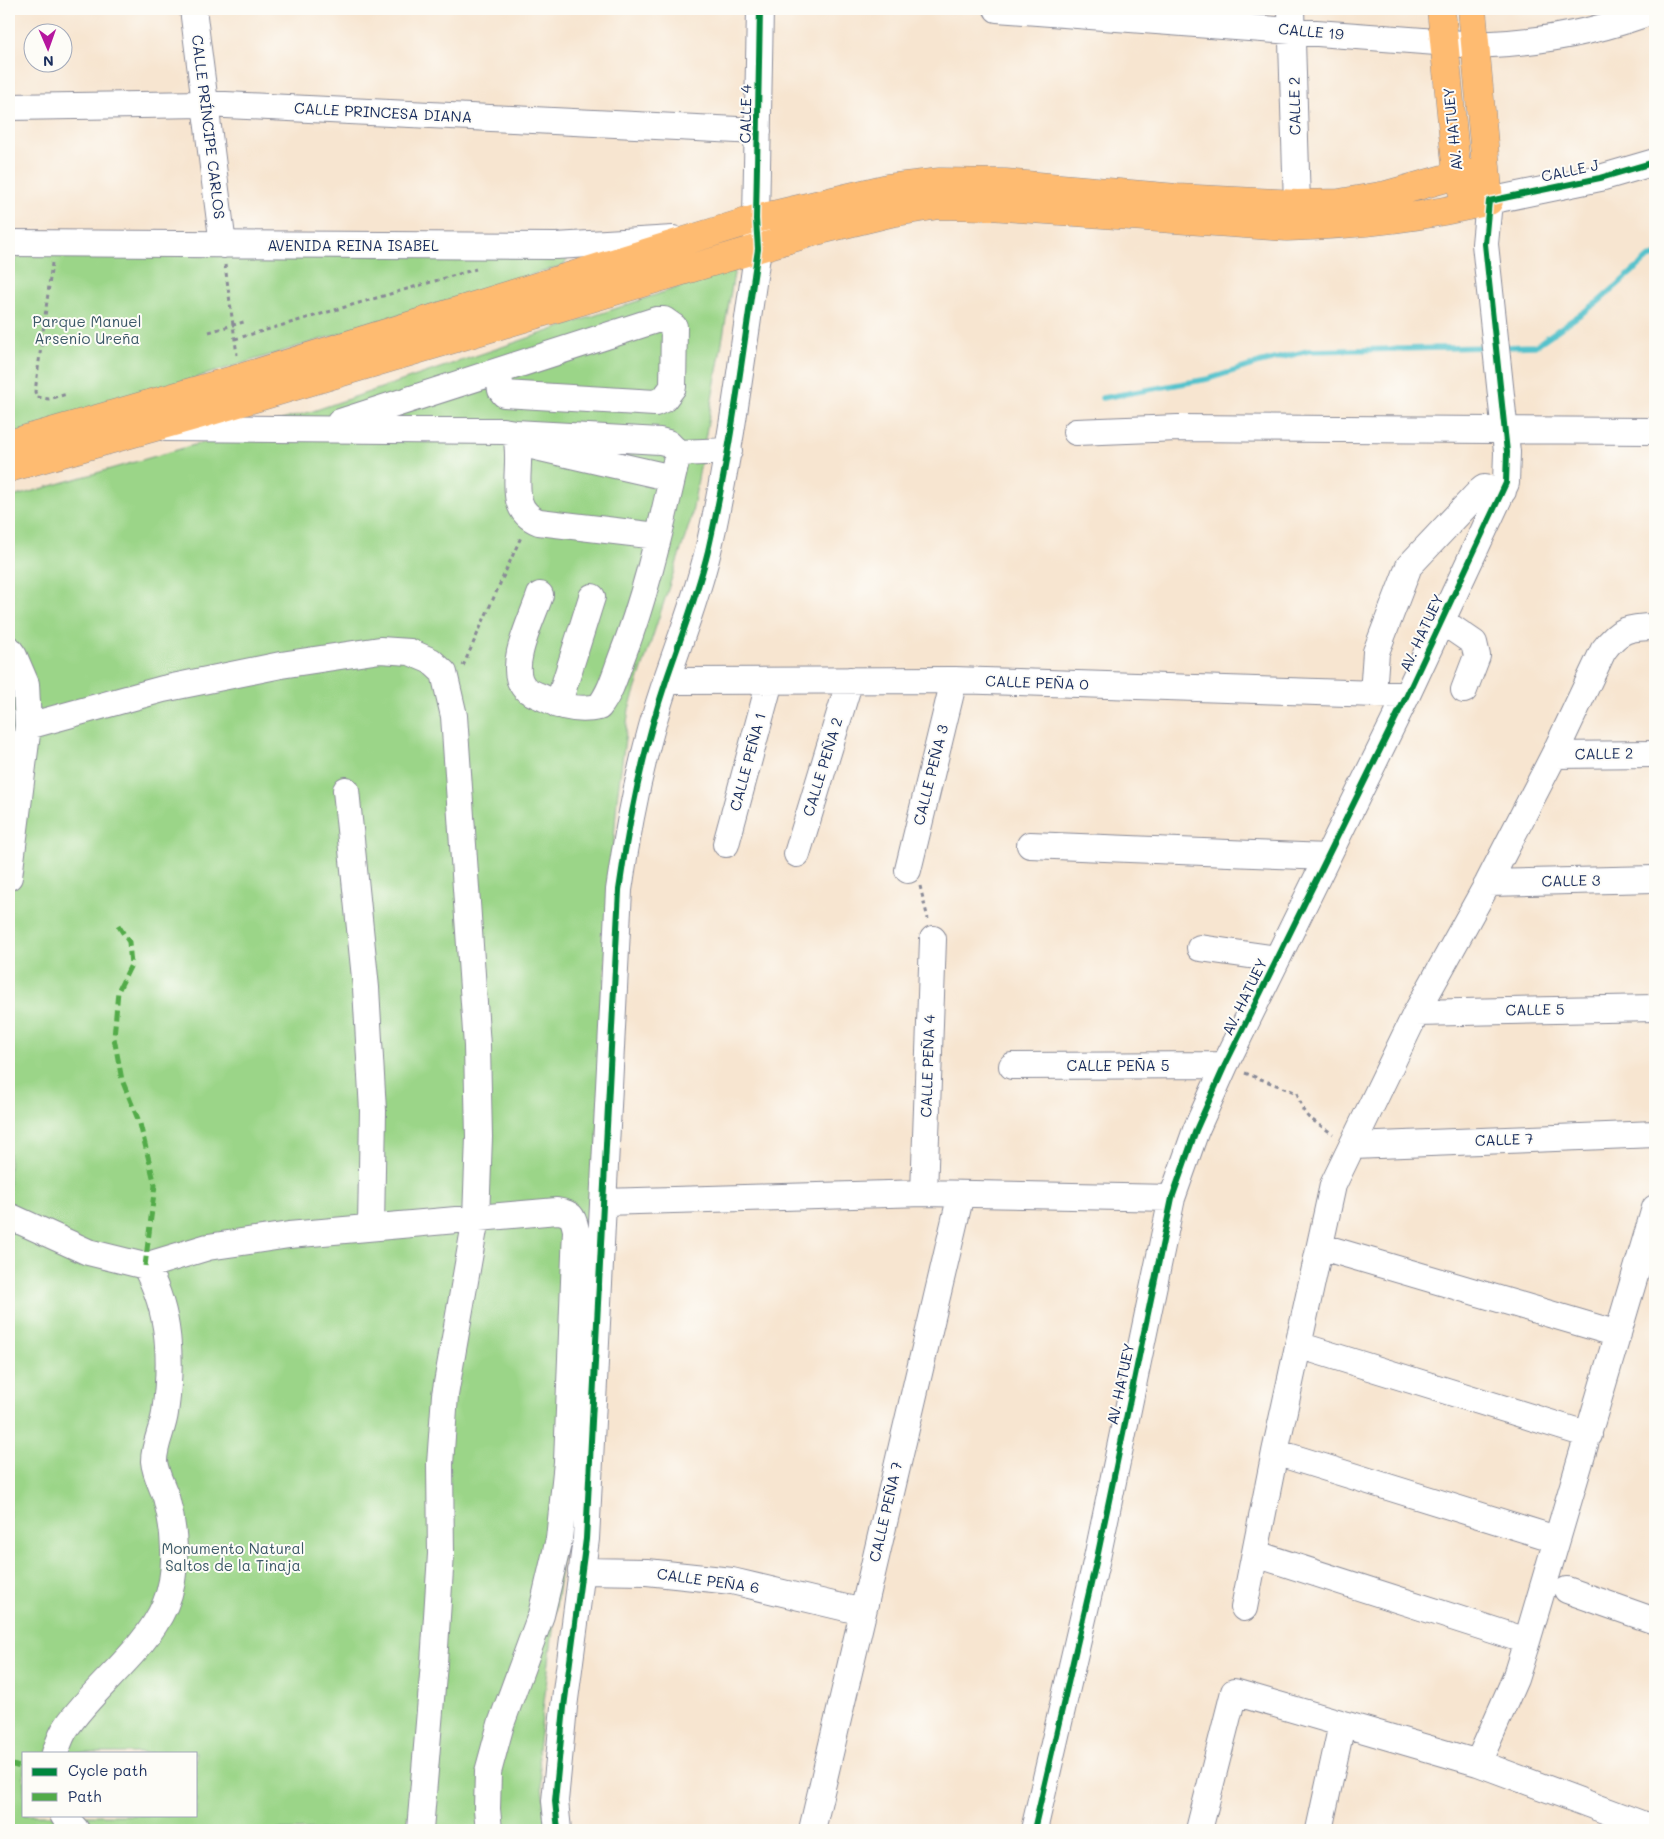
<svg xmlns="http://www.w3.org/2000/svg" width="1664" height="1839" font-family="Mali,sans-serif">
<rect width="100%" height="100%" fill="#fdfcf7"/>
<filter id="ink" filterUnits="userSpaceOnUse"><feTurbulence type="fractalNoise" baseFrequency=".02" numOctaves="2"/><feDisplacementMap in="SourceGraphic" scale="10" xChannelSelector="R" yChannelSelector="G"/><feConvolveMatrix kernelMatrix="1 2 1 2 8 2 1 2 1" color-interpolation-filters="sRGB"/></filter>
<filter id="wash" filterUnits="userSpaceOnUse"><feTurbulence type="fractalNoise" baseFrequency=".0096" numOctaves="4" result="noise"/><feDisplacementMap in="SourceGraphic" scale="20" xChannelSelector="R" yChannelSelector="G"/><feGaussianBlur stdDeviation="1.12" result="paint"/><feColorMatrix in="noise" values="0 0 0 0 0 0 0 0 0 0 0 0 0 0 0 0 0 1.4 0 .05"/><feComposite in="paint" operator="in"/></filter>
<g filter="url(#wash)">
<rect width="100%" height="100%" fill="#f7e5d0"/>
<!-- green -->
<path fill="#9bd588" stroke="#5b8273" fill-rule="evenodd" d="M24,254L566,255L567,260L564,265L9,435V286L15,260Z
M735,268L691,519L629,709L617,799L607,934L588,1351L538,1750L547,1830H9V498L313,411ZM24,1753H196V1815H24Z"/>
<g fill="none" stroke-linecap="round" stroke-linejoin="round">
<!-- stream -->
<path stroke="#55c2cc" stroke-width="5.5" d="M1501,347L1535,346L1598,302L1648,258L1655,256
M1102,398L1208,379L1259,363L1308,351L1490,347"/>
</g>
</g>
<g filter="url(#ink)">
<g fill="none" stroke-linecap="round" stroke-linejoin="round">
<!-- minor casing -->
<g stroke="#898a97" stroke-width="28">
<path id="minor" d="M193,9L223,245
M997,9L1476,45C1536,43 1599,32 1655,10
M1291,9L1297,204
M9,107L205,104L758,131
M9,243L556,246L673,239
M340,422L656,320H664L674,327L673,387L664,399L655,403L504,394L501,390L498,371
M166,428L503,431L515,433L660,441L668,443L678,453C662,522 647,593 621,659C615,676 610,693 599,707C580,711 563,708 546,699C540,696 527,692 523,686C507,666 533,617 540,595
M1076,432L1178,428L1655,431
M515,433C526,464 502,508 539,522L657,536
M532,446L672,478
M678,453L729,451
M1442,621L1474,643L1477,656L1464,690
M9,649L14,656L26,684L28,726L9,877
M666,681L954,680L1407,695
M1373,694L1376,652L1409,566L1479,492L1484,488L1503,491
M558,705L592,597
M28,726L163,689L281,665L380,650L410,652L431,661L444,673L454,716L477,1046L479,1137L476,1218L445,1395L440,1464L441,1554L434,1663L420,1830
M1554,755L1655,754
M346,790L366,988L373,1111L371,1227
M726,844L770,681
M1030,845L1327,857
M797,854L850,680
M908,870L954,680
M1488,883L1655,879
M1200,948L1277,959
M1416,1013L1655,1008
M1012,1066L1225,1065
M1353,1146L1655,1134
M924,1193L933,939
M603,1202L924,1193L1172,1198
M9,1216L88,1252L145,1266L208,1247L289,1235L557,1211C571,1213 573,1216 576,1230L567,1462L559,1539L541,1615L501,1724L488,1772L487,1809L489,1830
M1322,1247L1618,1334
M1298,1345L1589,1435
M1275,1452L1556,1539
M1256,1554L1527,1641
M581,1571L647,1572L732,1581L863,1612
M1567,1590L1655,1621
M1244,1608L1275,1452L1333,1185L1416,1013L1488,883L1554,755L1603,651C1619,629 1629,627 1655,627
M55,1753C58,1745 61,1735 66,1728C95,1685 144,1653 165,1605C179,1573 175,1530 166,1497C162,1486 155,1473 154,1461C154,1444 163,1429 165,1413C172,1362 171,1312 145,1266
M1478,1763L1515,1679L1527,1641L1655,1208
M63,1815L76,1830
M558,1830L555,1801L564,1707L586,1539L619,890C629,819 643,749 666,681C681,637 697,596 708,551C731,451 743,350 758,249L756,219L760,9
M812,1830L961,1194
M1034,1830L1097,1558L1172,1198L1196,1130L1225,1065L1407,695L1506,483L1507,452L1485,244L1489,201L1600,178L1655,162
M1199,1830L1234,1692L1478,1763L1655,1829
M1319,1830L1342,1724"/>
</g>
<!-- major casing -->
<g stroke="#898a97" stroke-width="29">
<path id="major" d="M1441,9L1457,175L1463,193
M9,444L240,378L756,219L887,188L940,182L1005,183L1177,198L1297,204L1339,203L1386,195L1457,175L1486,172
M9,468L198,415L813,232L891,213L938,205L990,206L1287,227C1356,225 1423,218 1489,201L1472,9"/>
</g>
<!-- path -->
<path stroke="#898a97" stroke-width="3" stroke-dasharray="4 4" stroke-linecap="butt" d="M52,263L35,392L37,397L49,399L67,394
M225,265L237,355
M209,332L247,321
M235,339L476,269
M463,666L521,537
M920,886L928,919
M1245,1073L1297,1093L1303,1110L1308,1117L1333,1134"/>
<!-- minor -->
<use href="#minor" stroke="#fff" stroke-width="26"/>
<!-- major -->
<use href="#major" stroke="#febb71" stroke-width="28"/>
<!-- quiet -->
<path stroke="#52ab49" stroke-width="5" stroke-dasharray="10 5" stroke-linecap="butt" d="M118,925L129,942L131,965L118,991L114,1038L122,1080L140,1124L155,1185L145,1266
M9,1764L24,1768"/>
<!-- cycleway casing -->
<g stroke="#fdfcf7" stroke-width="9">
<path id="cycleway" d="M558,1830L555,1801L564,1707L586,1539L619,890C629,819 643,749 666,681C681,637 697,596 708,551C731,451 743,350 758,249L756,219L760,9
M1034,1830L1097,1558L1172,1198L1196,1130L1225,1065L1407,695L1506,483L1507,452L1485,244L1489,201L1600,178L1655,162"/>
</g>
<!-- cycleway -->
<use href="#cycleway" stroke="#00873e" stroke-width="6"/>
</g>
</g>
<g text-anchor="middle" stroke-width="4" stroke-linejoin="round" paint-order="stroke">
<!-- street labels -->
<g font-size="15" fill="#1b2f5e" stroke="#fdfcf7">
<text transform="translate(1311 32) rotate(5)" y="5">CALLE 19</text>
<text transform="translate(1295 106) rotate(-91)" y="5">CALLE 2</text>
<text transform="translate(383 113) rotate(3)" y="5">CALLE PRINCESA DIANA</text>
<text transform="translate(746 114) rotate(-89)" y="5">CALLE 4</text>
<text transform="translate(208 127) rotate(83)" y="5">CALLE PRÍNCIPE CARLOS</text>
<text transform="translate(1453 129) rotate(-96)" y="5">AV. HATUEY</text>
<text transform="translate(1570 171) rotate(-12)" y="5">CALLE J</text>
<text x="353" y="251">AVENIDA REINA ISABEL</text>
<text transform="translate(1422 633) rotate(-65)" y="5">AV. HATUEY</text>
<text transform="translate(1037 683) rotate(2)" y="5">CALLE PEÑA 0</text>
<text transform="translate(1604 754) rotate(-1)" y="5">CALLE 2</text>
<text transform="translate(748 762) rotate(-75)" y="5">CALLE PEÑA 1</text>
<text transform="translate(823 767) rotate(-73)" y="5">CALLE PEÑA 2</text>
<text transform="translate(931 775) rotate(-76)" y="5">CALLE PEÑA 3</text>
<text transform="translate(1571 881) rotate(-1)" y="5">CALLE 3</text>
<text transform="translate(1245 997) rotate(-64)" y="5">AV. HATUEY</text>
<text transform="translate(1535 1010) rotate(-1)" y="5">CALLE 5</text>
<text transform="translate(928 1066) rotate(-88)" y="5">CALLE PEÑA 4</text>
<text x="1118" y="1071">CALLE PEÑA 5</text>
<text transform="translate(1504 1140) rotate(-2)" y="5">CALLE 7</text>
<text transform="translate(1121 1384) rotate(-78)" y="5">AV. HATUEY</text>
<text transform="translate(886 1512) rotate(-77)" y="5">CALLE PEÑA 7</text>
<text transform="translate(708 1581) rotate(8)" y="5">CALLE PEÑA 6</text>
</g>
<!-- park labels -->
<g font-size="15" fill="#3b5868" stroke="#fdfcf7">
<text x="87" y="327">Parque Manuel<tspan x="87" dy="17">Arsenio Ureña</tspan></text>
<text x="233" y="1554">Monumento Natural<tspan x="233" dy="17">Saltos de la Tinaja</tspan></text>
</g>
</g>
<!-- margin -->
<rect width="1664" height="1839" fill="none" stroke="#fdfcf7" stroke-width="30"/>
<!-- legend -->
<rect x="22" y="1752" width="175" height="65" fill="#fdfcf7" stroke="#a3aaba"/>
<rect x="32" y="1768" width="25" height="8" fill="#00873e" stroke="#a3aaba"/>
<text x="68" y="1776" font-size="15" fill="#1b2f5e">Cycle path</text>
<rect x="32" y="1793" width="25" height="8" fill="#52ab49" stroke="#a3aaba"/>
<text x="68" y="1802" font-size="15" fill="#1b2f5e">Path</text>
<!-- north arrow -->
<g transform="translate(48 48) rotate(178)"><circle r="24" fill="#fdfcf7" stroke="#a3aaba"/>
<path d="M0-4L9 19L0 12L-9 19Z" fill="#b5179e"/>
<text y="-8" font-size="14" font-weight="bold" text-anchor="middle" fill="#1b2f5e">N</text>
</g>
</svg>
